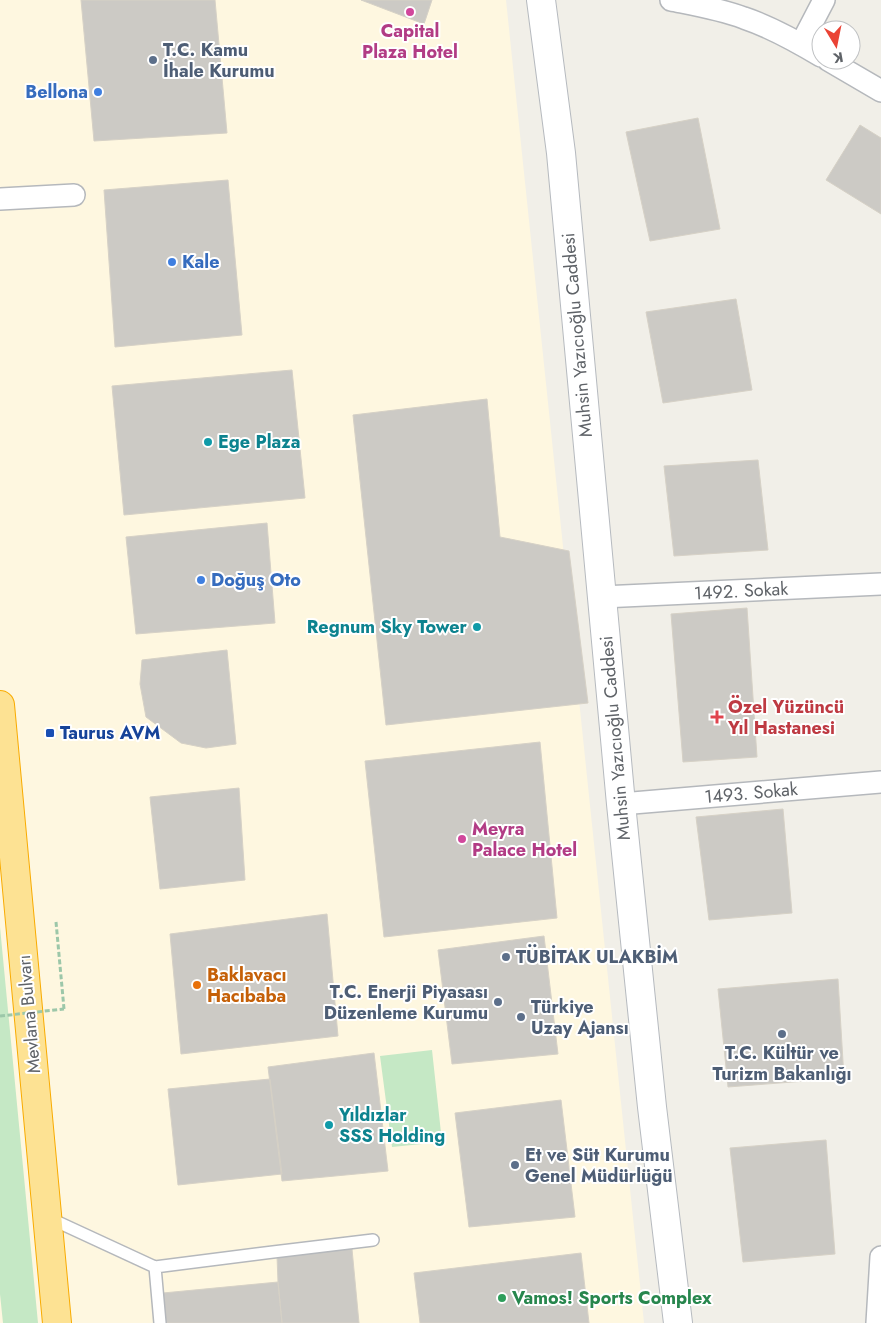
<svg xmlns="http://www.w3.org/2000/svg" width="881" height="1323" font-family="Jost,sans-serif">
<rect width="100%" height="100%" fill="#f1efe8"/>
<!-- commercial -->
<path fill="#fef7e0" d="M0,0H506L644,1323H0Z"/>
<!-- green -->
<path fill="#c5e8c5" d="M0,927L38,1323H3L0,1294Z
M432,1050L442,1142L392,1147L380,1056Z"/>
<!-- building -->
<path fill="#cccac5" stroke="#d6d1c6" d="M81,0H215L227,133L94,141Z
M361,0H432L424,24Z
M698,118L720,229L650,241L626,132Z
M860,125L881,138V214L826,180Z
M228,180L242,335L115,347L104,190Z
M736,299L752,390L663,403L646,312Z
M292,370L305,498L124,515L112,386Z
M487,399L500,537L569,551L588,703L386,725L353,415Z
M758,460L768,550L674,556L664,466Z
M267,523L275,623L136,634L126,537Z
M747,608L757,757L683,762L671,614Z
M227,650L236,744L206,748L181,743L146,717L140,684L142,660Z
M540,742L557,918L384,937L365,761Z
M239,788L245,880L160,889L150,797Z
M783,809L792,913L709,920L696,817Z
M327,914L338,1036L181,1054L170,934Z
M544,936L558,1054L452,1064L438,950Z
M838,979L844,1078L728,1087L718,989Z
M374,1053L388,1171L282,1181L268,1067Z
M270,1079L282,1174L178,1185L168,1089Z
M561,1100L575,1217L469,1227L455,1113Z
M826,1140L835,1254L743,1262L730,1148Z
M352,1249L359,1323H282L278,1282L277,1256Z
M581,1253L589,1323H420L414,1273Z
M278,1282L282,1323H166L163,1293Z"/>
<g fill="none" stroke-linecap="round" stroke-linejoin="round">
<!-- lane casing -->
<g stroke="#b5b8bc" stroke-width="14">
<path id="lane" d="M49,1218L155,1267L160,1323
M155,1267L273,1252L373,1240"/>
</g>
<!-- street casing -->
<g stroke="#b5b8bc" stroke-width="24">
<path id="street" d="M671,0C696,5 720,9 744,18C771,27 796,41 821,56
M801,44L824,0
M828,60L881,91
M0,199L74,195
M602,597L881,584
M621,804L881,782
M877,1323L881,1257"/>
</g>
<!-- secondary casing -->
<g stroke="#b6babf" stroke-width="30">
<path id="secondary" d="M541,0L561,153L621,804L652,1107L678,1323"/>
</g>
<!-- highway casing -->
<g stroke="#f9ab00" stroke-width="30">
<path id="highway" d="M0,705L57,1323"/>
</g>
<!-- path -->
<path stroke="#9cc7a9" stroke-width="3" stroke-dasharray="5 2.5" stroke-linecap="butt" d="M56,922L64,1009"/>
<!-- lane -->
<use href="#lane" stroke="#fff" stroke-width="11"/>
<!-- street -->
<use href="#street" stroke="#fff" stroke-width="21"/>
<!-- secondary -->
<use href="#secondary" stroke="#fff" stroke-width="28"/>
<!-- highway -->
<use href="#highway" stroke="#fde293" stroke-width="28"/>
<!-- path-bridge -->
<path stroke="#9cc7a9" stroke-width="3" stroke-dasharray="5 2.5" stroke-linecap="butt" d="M0,1016L64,1009"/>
</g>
<!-- markers -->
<g fill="#d1479c" stroke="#fff" stroke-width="2">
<circle cx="410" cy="12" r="5"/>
<circle cx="462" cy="839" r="5"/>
</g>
<g fill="#5c6f8a" stroke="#fff" stroke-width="2">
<circle cx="153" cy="60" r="5"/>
<circle cx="506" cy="957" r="5"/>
<circle cx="498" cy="1002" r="5"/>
<circle cx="521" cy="1017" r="5"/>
<circle cx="782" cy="1034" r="5"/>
<circle cx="515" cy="1165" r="5"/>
</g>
<g fill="#3f7fe0" stroke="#fff" stroke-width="2">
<circle cx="98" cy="92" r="5"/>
<circle cx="172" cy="262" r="5"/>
<circle cx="201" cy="580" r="5"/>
</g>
<g fill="#0f9aa8" stroke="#fff" stroke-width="2">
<circle cx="208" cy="442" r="5"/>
<circle cx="477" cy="627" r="5"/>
<circle cx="329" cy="1125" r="5"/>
</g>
<path fill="#e0444e" stroke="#fff" stroke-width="2" d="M714.5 709.5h5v5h5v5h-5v5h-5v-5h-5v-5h5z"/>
<rect fill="#1a4fb4" stroke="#fff" stroke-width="2" x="45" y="728" width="10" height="10" rx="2.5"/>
<circle fill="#e8710a" stroke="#fff" stroke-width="2" cx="197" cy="985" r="5"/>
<circle fill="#2e9e5b" stroke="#fff" stroke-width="2" cx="502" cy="1298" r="5"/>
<g text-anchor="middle" stroke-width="4" stroke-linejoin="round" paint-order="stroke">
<!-- hotel labels -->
<g font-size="18" font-weight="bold" fill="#b23c85" stroke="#fff">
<text x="410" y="37">Capital<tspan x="410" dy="21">Plaza Hotel</tspan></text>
<text x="472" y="835" text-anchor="start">Meyra<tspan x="472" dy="21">Palace Hotel</tspan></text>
</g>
<!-- service labels -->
<g font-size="18" font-weight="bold" fill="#4e5e75" stroke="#fff" text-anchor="start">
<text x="163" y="56">T.C. Kamu<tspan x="163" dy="21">İhale Kurumu</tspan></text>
<text x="516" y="963">TÜBİTAK ULAKBİM</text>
<text x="488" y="998" text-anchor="end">T.C. Enerji Piyasası<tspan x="488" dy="21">Düzenleme Kurumu</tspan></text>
<text x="531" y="1013">Türkiye<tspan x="531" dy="21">Uzay Ajansı</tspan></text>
<text x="782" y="1059" text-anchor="middle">T.C. Kültür ve<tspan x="782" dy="21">Turizm Bakanlığı</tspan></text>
<text x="525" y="1161">Et ve Süt Kurumu<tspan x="525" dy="21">Genel Müdürlüğü</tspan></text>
</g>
<!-- shop labels -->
<g font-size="18" font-weight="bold" fill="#366cbe" stroke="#fff" text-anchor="start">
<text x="88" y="98" text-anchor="end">Bellona</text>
<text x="182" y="268">Kale</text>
<text x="211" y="586">Doğuş Oto</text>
</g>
<!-- street labels -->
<g font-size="18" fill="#5f6368" stroke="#fff">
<text transform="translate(577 335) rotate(-95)" y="6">Muhsin Yazıcıoğlu Caddesi</text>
<text transform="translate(741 591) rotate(-3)" y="6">1492. Sokak</text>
<text transform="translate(615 738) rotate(-95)" y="6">Muhsin Yazıcıoğlu Caddesi</text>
<text transform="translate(751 793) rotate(-5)" y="6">1493. Sokak</text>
<text transform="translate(29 1014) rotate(-95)" y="6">Mevlana Bulvarı</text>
</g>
<!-- culture labels -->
<g font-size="18" font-weight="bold" fill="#0d838f" stroke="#fff" text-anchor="start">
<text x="218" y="448">Ege Plaza</text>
<text x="467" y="633" text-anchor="end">Regnum Sky Tower</text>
<text x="339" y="1121">Yıldızlar<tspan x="339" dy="21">SSS Holding</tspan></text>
</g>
<!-- health labels -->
<g font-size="18" font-weight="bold" fill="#be3a42" stroke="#fff" text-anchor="start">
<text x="728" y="713">Özel Yüzüncü<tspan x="728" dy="21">Yıl Hastanesi</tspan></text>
</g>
<!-- transit labels -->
<g font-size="18" font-weight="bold" fill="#164399" stroke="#fff" text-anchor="start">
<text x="60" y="739">Taurus AVM</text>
</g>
<!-- food labels -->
<g font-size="18" font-weight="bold" fill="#c56008" stroke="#fff" text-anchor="start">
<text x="207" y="981">Baklavacı<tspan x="207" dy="21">Hacıbaba</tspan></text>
</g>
<!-- leisure labels -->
<g font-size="18" font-weight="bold" fill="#27864d" stroke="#fff" text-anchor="start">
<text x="512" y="1304">Vamos! Sports Complex</text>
</g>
</g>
<!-- north arrow -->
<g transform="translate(836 45) rotate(170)"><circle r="24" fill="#ffffff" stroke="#bfc1c3"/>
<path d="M0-4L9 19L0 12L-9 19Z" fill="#ea4335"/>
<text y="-8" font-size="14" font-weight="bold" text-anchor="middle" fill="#5f6368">K</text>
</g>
</svg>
